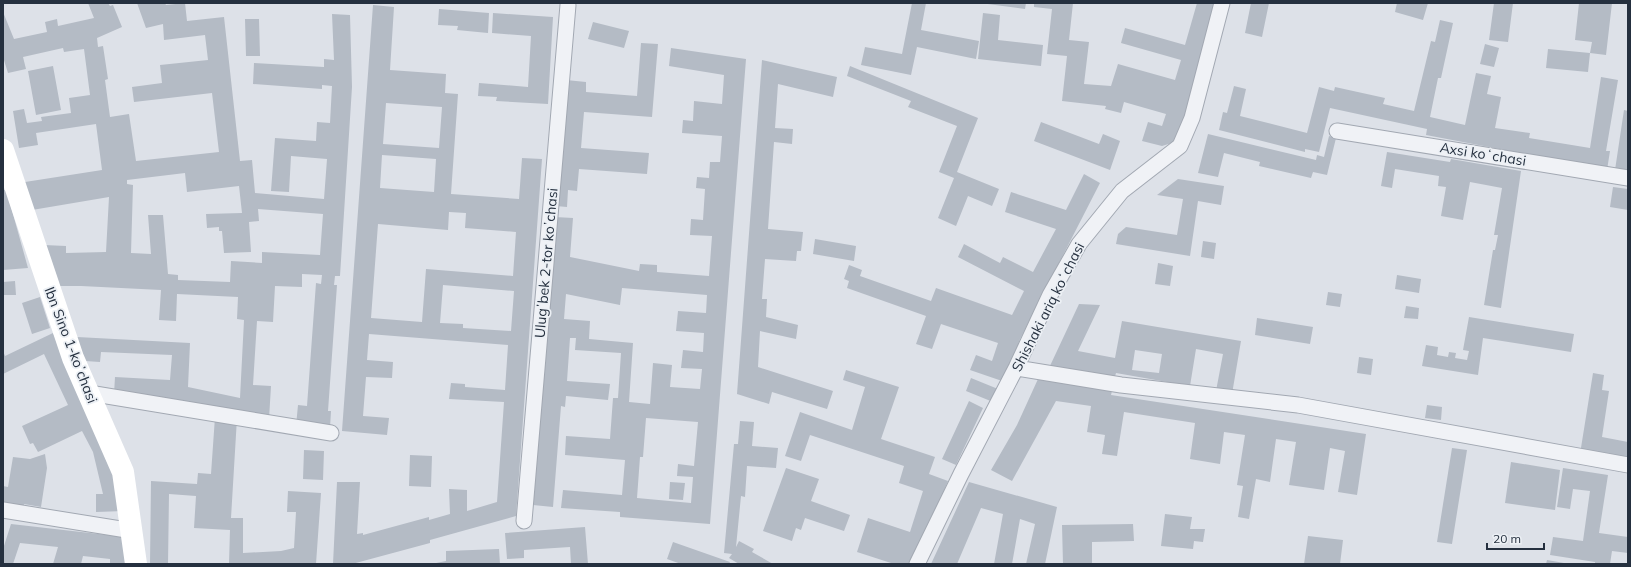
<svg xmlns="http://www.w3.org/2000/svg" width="1631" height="567" font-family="Mulish,sans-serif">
<rect width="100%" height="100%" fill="#dde1e8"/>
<!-- building -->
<path fill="#b4bbc5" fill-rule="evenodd" d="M88,3H108L110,6L113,5L122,27L97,38L98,47L103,46L108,79L105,80L110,117L129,114L136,161L219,152L212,93L134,102L132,87L162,83L160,65L208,60L205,35L164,40L163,24L146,28L137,3H165L166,5L185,3L187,21L224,17L240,161L252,160L255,193L324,199L327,159L291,156L289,192L271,191L275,138L316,141L317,122L330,123L332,86L322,85V89L253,84L254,63L324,67V59L334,60L332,14L350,15L352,87L340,276H335L334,285H337L328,411H331L330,428L296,426L298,405L307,406L316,283L321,284L322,275L302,274V287L275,286L273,322L257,321L253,385L271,386L269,419L114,394L115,377L170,380L172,355L101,352L100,362L85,361L77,337L190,343L188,387L240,398L244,320L237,319L238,297L177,294L176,321L159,320L161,290L81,286H56L44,245L66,246V253L106,252L109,197L32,210L25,182L102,170L96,124L36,133L38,145L19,148L13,111L24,109L27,123L42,121L41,117L71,113L69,98L90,95L84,49L64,52L63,48L23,57L26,69L8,73L3,57V12L14,39L47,32L45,22L57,19L58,26L94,18ZM185,173L187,192L239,186L242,213L206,214L207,228L219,227V231H222L224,253L251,252L249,222L259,221L258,209L323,214L320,255L262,252V263L231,261L230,282L178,280V275L168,274L163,215H148L151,254L131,253L133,185L127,184V180Z
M912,3H926L921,30L979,41L976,59L917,47L911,75L861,65L865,47L902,54Z
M980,3H1026L1025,9Z
M1034,3H1073L1069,40L1089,42L1084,84L1111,86L1118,64L1175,80L1181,60L1121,43L1125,28L1185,45L1197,3H1219L1178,141L1162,146L1142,141L1148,122L1162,126L1166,114L1124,102L1121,113L1105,109L1106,106L1062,101L1067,56L1047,54L1052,9L1034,7Z
M1251,3H1269L1262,37L1245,33Z
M1397,3H1428L1423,20L1395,12Z
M1494,3H1513L1508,42L1489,40Z
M1579,3H1612L1606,55L1590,53L1592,42L1575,40Z
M373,5L394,7L390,70L446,74L445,93L458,94L451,194L519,199L522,158L542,159L516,516L430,540V543L352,564H333L337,482H360L357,534L363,533V535L429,517V520L450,514L449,489L467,490V511L497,502L504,402L449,399L451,383L465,384V387L505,390L508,345L369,334L367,360L393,362L392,378L366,377L363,416L389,418L387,435L342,431ZM386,103L442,107L439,148L383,144ZM382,155L436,159L434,192L380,188ZM449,212L466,213L465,228L516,232L513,276L426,269L422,322L371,318L378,224L448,230ZM443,285L514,291L511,331L463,328V324L440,323Z
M439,9L489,13L488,33L457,30L458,26L438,25Z
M493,13L553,17L548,104L496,101L497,97L478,96L479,83L528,87L531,36L492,33Z
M983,13L1000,15L998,40L1043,45L1041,66L978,59Z
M245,19H259L260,56H246Z
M1440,20L1453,23L1441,78H1438L1430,117L1465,125L1476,73L1491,76L1487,94L1501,97L1495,128L1530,133L1529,138L1590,148L1601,77L1618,80L1606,151H1610L1607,170L1526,157V154L1426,135L1427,129L1330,108L1319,152L1305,149V152L1219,130L1223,112L1227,113L1234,86L1246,89L1240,116L1307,133L1319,87L1334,91L1335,87L1385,98L1383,104L1414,111L1431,41L1435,42Z
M593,22L629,31L624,48L588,39Z
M641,43L658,44L652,117L584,112L581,148L649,153L647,174L579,169L577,191L568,190L567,207L556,206L566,80L586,82V92L637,96Z
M1485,44L1499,48L1494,67L1480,64Z
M671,48L746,59L710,524L620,517V512L561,508L563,490L622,495L625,460L565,455L566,436L610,439L613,398H618L621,353L575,350L576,338H570L567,381L610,384L608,400L566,396L565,407L561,406L553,507L533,505L555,217L573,218L570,257L639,271L640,264L657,265V272L709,276L712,236L690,235L691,219L703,220L705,189L696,188L697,177L709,178L710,162H720L722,136L682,133L683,120L693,121L694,101L722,104L724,75L669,66ZM622,288L707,295L706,313L678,311L676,331L704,333L703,352L683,350L681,368L702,369L700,389L670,387L672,365L653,363L650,404L629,402L633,343L589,339L590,321L564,319L566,294L620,305ZM646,418L698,422L694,466L678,464L677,476L693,477L691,503L637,498L640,457H643Z
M1548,49L1590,53L1588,72L1546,68Z
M762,60L837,77L833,97L778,84L775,128L793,129L792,144L774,142L768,229L803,232L801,251H797L796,261L765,259L762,299H767L766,317L798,325L796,339L760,331L758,367L833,391L827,409L772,392L769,404L737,394Z
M53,66L61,110L36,115L28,71Z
M850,66L978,118L957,172L999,189L992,206L968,196L956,226L938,218L954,178L939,172L957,126L908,107L911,101L847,76Z
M1624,110L1628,111V173L1615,170Z
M1041,122L1099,144L1103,134L1120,141L1110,170L1034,141Z
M1208,134L1316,160L1317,155L1324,157L1329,136L1336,138L1327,175L1313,172L1311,178L1259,166L1260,162L1224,153L1218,177L1198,173Z
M1387,152L1450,162L1451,159L1521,171L1501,308L1484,305L1493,250H1495L1498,235H1494L1502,188L1470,182L1463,220L1441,216L1446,187L1438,186L1439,176L1395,169L1392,188L1381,186Z
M1084,174L1100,183L1020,339L1005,382L970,370L976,355L992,361L998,343L941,324L932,349L916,344L926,316L847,288L849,281L844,279L849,265L862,270L860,276L931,301L936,288L1012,315L1024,291L958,257L964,244L1000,263L1003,257L1033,272L1056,229L1005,212L1011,192L1066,210Z
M1178,179L1224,186L1221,205L1198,201L1190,256L1116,244L1118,234L1126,227L1177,235L1183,199L1157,195Z
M1613,187L1628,189V210L1610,207Z
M6,189L28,268L3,270V191Z
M815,239L856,246L854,261L813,254Z
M1203,241L1216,243L1214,259L1201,257Z
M1158,263L1173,266L1170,286L1155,284Z
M1397,275L1421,279L1419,293L1395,289Z
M15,281L16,295H3V282Z
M1328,292L1342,294L1340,307L1326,305Z
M40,297L50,328L32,334L22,303Z
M1079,304L1100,305L1078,351L1115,358L1122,321L1241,341L1232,394L1216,391L1223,354L1196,349L1190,386L1116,373L1114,380L1049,368ZM1135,350L1162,354L1159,373L1132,370Z
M1406,306L1419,308L1418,319L1404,318Z
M1469,317L1574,334L1571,352L1483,338L1478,375L1422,366L1426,345L1438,347L1437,355L1448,357L1449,352L1456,353L1455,358L1467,360L1469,351L1463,350Z
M1257,318L1313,327L1310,344L1255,335Z
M53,333L108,448L124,511L96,512V494H103L93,452L82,431L38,452L33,443L30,444L22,426L68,405L44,354L3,374V351L5,356Z
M1359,357L1373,359L1371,375L1357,373Z
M846,370L899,387L881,439L935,457L929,474L948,481L918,553L912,564H890L891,563L857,552L868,518L910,532L923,491L899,483L904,466L810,435L801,461L785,456L800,412L852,430L865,387L843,380Z
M1593,373L1604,375L1602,390L1609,391L1602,437L1628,442V461L1580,454Z
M971,378L998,389L993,402L966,391Z
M1038,379L1112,391L1111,395L1366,434L1357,495L1338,492L1345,451L1330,448L1324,490L1289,485L1296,442L1276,439L1270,482L1256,479L1249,519L1238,517L1243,486L1237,485L1245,435L1224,432L1220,464L1190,459L1195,423L1124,412L1117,456L1102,454L1105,435L1087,432L1091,406L1056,401L1012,481L991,470L1017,425Z
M969,401L983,408L956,465L942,459Z
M1427,405L1442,407L1441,420L1425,418Z
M215,417L237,418L231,518H243V553L281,551L294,548L296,512H287L288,491L321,493L316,564H229L230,530L194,528L196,496L169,494L168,564H150L151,481L197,484L198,473L211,474Z
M740,421L754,422L752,446L778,448L776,468L747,466L745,497L741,496L736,547L739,541L754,549L752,552L773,564H739L729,558L732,554L724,553L734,444H738Z
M1452,448L1467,450L1452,544L1437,542Z
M304,450L324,451L323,480L303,479Z
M45,454L47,468L41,507L24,504L23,508L3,505V486L8,487L13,457L30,459Z
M410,455L432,456L431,487L409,486Z
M1511,462L1560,470L1555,510L1505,503Z
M786,468L819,479L811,501L850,515L844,531L805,518L801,530L796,528L792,541L763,531Z
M1563,468L1608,475L1599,533L1628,537V553L1612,551L1610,564H1595V562L1550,555L1553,537L1583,541L1590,491L1573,489L1570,509L1557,507Z
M670,482L685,483L683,500L669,499Z
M969,482L1057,507L1045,564H1026L1035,524L1020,519L1012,564H994L1003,514L981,508L957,564H931Z
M1165,514L1192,517L1190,529H1205L1203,542L1194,541L1193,549L1161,546Z
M11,524L125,537L127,564H110V559L83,556L81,564H53L58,547L20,543L13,564H3V549Z
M1133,524L1134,541L1092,542V564H1063L1062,525Z
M585,527L588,564H571L570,547L524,550V558L507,559L505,533Z
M1308,536L1343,540L1340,564H1304Z
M673,542L730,562L729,564H681L667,559Z
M499,549L500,564H431L446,561V551Z
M1547,560L1564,563V564H1546Z"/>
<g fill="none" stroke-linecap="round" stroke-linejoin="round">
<!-- street casing -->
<g stroke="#a2a8b2" stroke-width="17">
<path id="street" d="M1337,131L1628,178
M1016,368L1121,385L1298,405L1628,465
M89,393L331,433
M3,510L133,531
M524,521L568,5
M917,564L961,474L1016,368L1050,295L1079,244L1122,191L1180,146L1192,118L1222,3"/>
</g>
<!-- street -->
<use href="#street" stroke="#f0f2f6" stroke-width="15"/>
<!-- secondary -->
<path stroke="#fff" stroke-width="22" d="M3,150L73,358L123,472L136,564"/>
</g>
<g text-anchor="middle" stroke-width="3.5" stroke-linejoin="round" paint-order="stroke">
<!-- street labels -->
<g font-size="14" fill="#25303f" stroke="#ecf0f5">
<text transform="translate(1483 154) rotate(9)" y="5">Axsi koʻchasi</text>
<text transform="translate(546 263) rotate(-85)" y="5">Ulugʼbek 2-tor koʼchasi</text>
<text transform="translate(1048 307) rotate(-63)" y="5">Shishaki ariq koʻchasi</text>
<text transform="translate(71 345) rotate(69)" y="5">Ibn Sino 1-koʼchasi</text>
</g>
</g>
<!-- border -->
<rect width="1631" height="567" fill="none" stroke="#25303f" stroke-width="8"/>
<!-- scale -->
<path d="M1487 543v6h57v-6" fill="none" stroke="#25303f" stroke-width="2"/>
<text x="1493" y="543" font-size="12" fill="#25303f" stroke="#ecf0f5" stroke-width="3" paint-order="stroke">20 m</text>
</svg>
